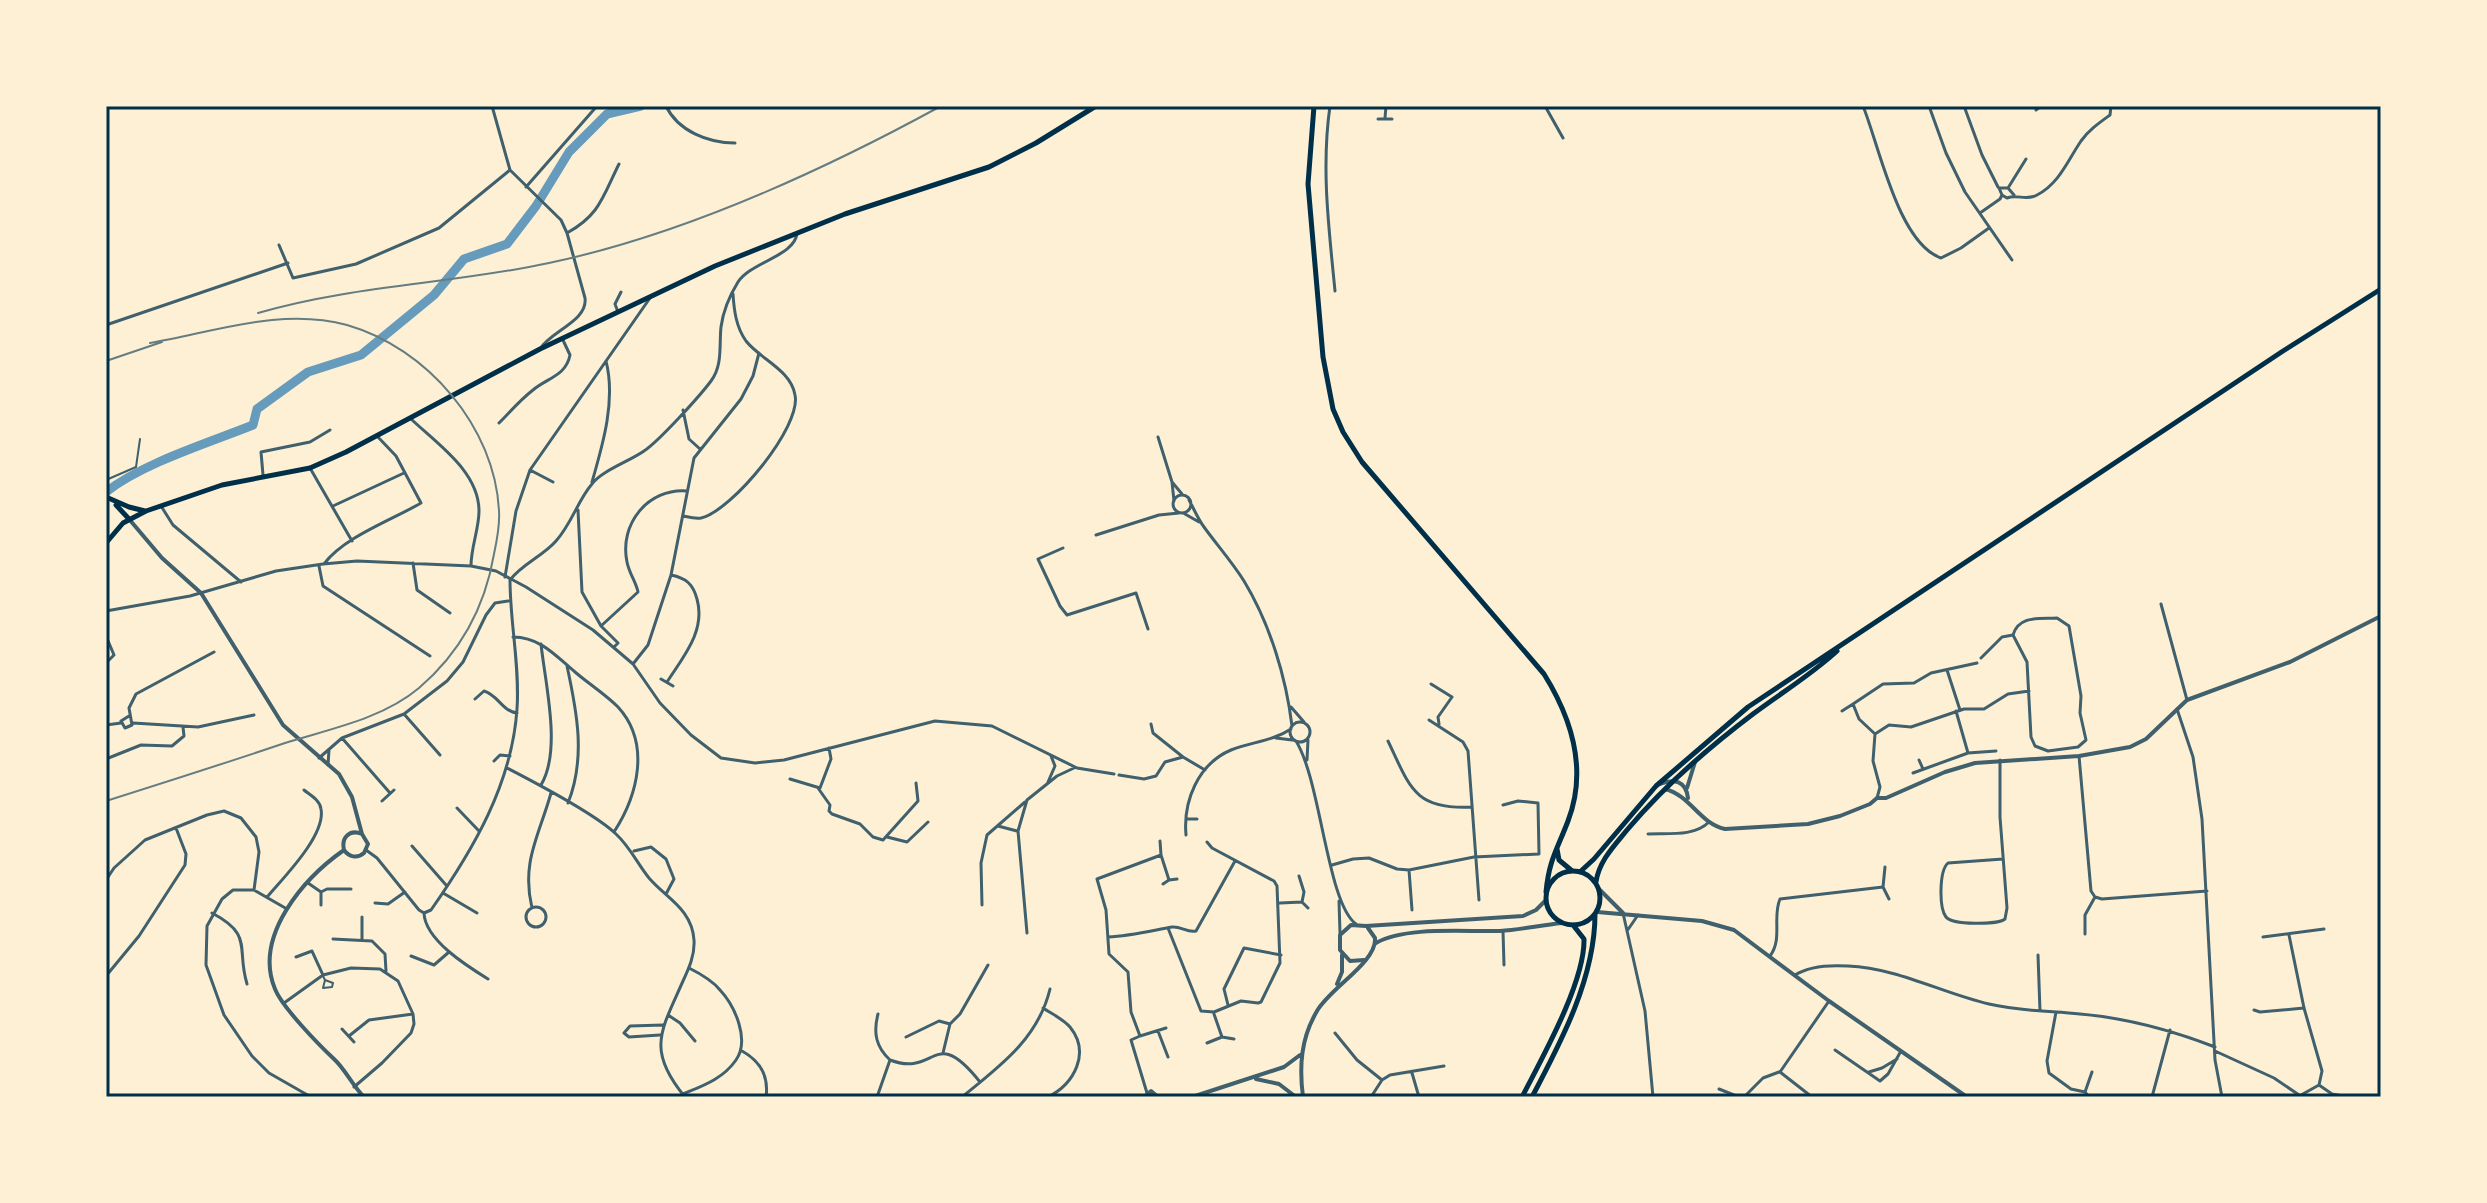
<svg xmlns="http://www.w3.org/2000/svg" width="2487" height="1203" font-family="Ubuntu,sans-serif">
<rect width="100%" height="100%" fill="#fdf0d5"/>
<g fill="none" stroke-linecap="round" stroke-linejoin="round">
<!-- river -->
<path stroke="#669bbc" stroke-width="9" d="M106,492C143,463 208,443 253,425L257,409L308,372L361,355L434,295L464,259L507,244L536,206L569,152L607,114L641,106"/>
<!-- service -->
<path stroke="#3f606c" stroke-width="2" d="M106,480L136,467L140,439
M323,976L325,980L333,983L332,987L323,988L325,980"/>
<!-- minor -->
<path stroke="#3f606c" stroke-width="3" d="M492,106L510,170L561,220L567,233L585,298C588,321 551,331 540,349
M666,106C678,131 708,143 735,143
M1330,106C1321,168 1329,229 1335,291
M1545,106L1563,138
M1863,106C1879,145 1898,243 1941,258L1961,248L1989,228
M1929,106L1946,153L1965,192L2012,260
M1964,106L1982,155L1998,187
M2036,110L2041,106
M1385,118L1386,106
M1378,119H1392
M526,187L597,106
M2008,188L2026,159
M2014,195L2008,188H1999L2002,195L2007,198C2017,194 2027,201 2037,195C2059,184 2068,160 2081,141C2089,130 2099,123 2110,115L2111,106
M1980,213L2000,199L2002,195
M567,233C600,215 603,196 619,164
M279,245L293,278L356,264L439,228L510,170
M618,312L615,304L621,292
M106,325L288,263
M683,410L689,439L700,449
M410,418C436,443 479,471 479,511C479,529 471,547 471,566
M499,423C510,412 520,400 533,390C547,378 566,376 570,355L562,338
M1158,437L1172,482L1174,501
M310,468L352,541
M530,470L553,482
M263,475L261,452L310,442L330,430
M592,482C603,444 616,400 606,361
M1172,482L1182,494
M1173 504a9 9 0 1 1 18 0a9 9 0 1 1-18 0Z
M1189,500C1194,509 1198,519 1204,527C1217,545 1232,562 1244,581C1270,624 1286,677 1292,726
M161,506L173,525L241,582
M333,506L404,473
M578,510L582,592L601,626L618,643L614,647
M1185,514L1199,522
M683,516C688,517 695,519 701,518C732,511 802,426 795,395C791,370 760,359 746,341C736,327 734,310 733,294
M1096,535L1159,515L1179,513
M1063,548L1038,559L1060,606L1067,615L1136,593L1148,629
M413,563L417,590L450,613
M324,564C344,537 392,520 421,503L396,456L377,436
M319,566L323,586L430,656
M505,577L516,511L530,470L650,298
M510,580C522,564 543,556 556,541C572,523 578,500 592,484C601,471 630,461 644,451C659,441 699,397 711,381C723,365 719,345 721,327C723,312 730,295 738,282C751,262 795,256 797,233
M2161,604L2187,700
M106,611L190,596L276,571L323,564L357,561L471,566L496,571L526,587L593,630L633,664L660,703L691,735L721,758L755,763L784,760L935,721L992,726L1077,768L1114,774
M2057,618L2069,626L2081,696L2080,713L2086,740L2078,747L2048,751L2035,746L2031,737L2027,662L2013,635C2019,615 2040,619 2057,618Z
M601,626L638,592C636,582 629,573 627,562C619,524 648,488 687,491
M106,636L114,655L106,663
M513,637C540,637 556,656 575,672C589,684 605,694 618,707C651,743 638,795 614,832
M1981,658L2002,637L2013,635
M633,664L648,645L671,575L694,458L741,399L753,376L759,353
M567,666C577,712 586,758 568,803
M1947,670L1960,710
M661,679L673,686
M667,682C683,657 706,631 697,599C693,584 686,578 671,575
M1431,684L1452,697L1438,717L1439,724
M475,699L484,691C498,695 502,711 517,713
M1853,704L1883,684L1914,683L1931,673L1977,663
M1291,707L1304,722
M2177,709L2193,757L2202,819L2215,1060L2222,1097
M1842,711L1853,704L1859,719L1875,734L1873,761L1880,787L1877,798
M1956,711L1968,753
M404,714L440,755
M129,716L121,721L125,728L132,725L129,708L136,694L214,652
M1429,720L1463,742L1468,751L1479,900
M1290 732a10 10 0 1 1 20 0a10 10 0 1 1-20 0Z
M133,723L198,727L254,715
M1151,724L1153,733L1183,757
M106,725L121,723
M1875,734L1889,725L1911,727L1964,709H1984L2008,694L2029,691
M342,738L390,793
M1276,738L1292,740
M1296,741C1321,781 1327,903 1356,924
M1388,741C1410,787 1414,810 1472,807
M2079,756L2091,891L2095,897L2102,899L2207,891
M319,758L342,738L404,714L447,681L463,662L486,615L495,603L508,601
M106,759L141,745L172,746L184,736L183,727
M1307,760L1308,740
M1919,760L1923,769
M2000,760V817L2007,908L2005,919C1998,925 1952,925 1946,917C1939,908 1939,871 1948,863L2003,859
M494,761L500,755L510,756
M328,765L329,750
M507,768C536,783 594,813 616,834C630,847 637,863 649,878C666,898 692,909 694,940C695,955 689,968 683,981C661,1031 646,1050 685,1097
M1913,773L1968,753L1996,751
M1119,775L1144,779L1156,776L1165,762L1183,757L1205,770
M790,779L820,788L831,759L829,748
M1048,782L1055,766L1051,756
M541,785C562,750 545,683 541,644
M818,788L830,805L829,811L832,814L860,824L873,837L883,840L918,801L916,783
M382,801L394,790
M457,808L479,831
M1186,819H1197
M998,826L1017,831
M1648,834C1668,833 1694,837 1709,822
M1186,835C1183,801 1198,764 1231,750C1251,742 1273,741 1291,729
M887,837L907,842L928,822
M1160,841L1161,855L1169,880
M412,846L446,885
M366,850L377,858L419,910L424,913C425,940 467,966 488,979
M634,851L651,847L666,859L674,879L666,894
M1332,865L1353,859L1369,858L1397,869L1409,870L1474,857L1539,854L1538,803L1518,801L1503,805
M1885,867L1883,887L1889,899
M1409,870L1412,910
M106,880L114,868L145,840L207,815L224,811L241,818L256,837L259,852L254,890
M308,883L321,892L327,889H351
M1163,884L1169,880L1177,879
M443,893L477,913
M268,896C284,877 326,835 321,809C320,800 310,795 304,790
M1339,901L1340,933
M1302,902L1308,908
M375,903L388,904L405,892
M1280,903L1302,902L1304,892L1299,876
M321,905V892
M982,905L981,863L987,835L1025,802
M526 917a10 10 0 1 1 20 0a10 10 0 1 1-20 0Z
M532,908C521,862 539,836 551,793
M287,909L254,890H233L222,899L207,926L206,965L224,1015L252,1056L269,1073L311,1097
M212,913C254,935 236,948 247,984
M424,913L431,910C473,850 512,784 517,709C520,666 510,623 510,580
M1623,913L1645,1011L1653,1097
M1168,928L1201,1011L1214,1012L1241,1001L1258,1003L1261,1002L1280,963L1277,886L1274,881L1212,848L1207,842
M1503,931L1504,965
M1627,931L1638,915
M1027,933L1018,831L1027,800L1057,776L1074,768
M2085,934V915L2095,897
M2289,935L2304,1008L2322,1071L2319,1085L2301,1095
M1108,937C1130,936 1150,931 1172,927C1181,926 1187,933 1196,931L1235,861
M2263,937L2324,929
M333,939L372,941L385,954L386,971
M362,939V917
M2038,955L2040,1011
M411,956L434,965L449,952
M1770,956C1783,939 1772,917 1780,899L1883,887
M296,957L312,951L323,975
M1795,975C1809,966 1832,965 1848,966C1897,968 1942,993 1989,1004C2019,1011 2049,1011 2080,1014C2127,1018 2171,1030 2215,1047
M106,976L139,936L185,865L186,854L176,828
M284,1003L323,975L351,968L380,969L398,981L413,1014L414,1024L411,1033L382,1063L354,1087
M1228,1005L1224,989L1244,948L1281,955
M1043,1008C1052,1014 1063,1019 1070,1027C1091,1053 1074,1084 1048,1097
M2254,1010L2260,1012L2304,1008
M2056,1012L2047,1061L2049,1073L2071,1089L2085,1092L2089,1097
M878,1014C873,1033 876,1047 890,1060C937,1078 933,1023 980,1082
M1214,1014L1222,1037
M668,1015L680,1023L695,1041
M342,1029L354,1042
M1158,1031L1168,1057
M1335,1033L1357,1060L1382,1080
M660,1035L629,1037L624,1033L630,1026L663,1025
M349,1036L369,1020L413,1014
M1140,1036L1166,1028
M906,1037L939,1021L950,1024
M1207,1043L1222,1037L1234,1039
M1835,1050L1880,1081L1888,1074L1901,1051
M742,1051C760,1061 769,1076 766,1097
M2215,1051L2274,1078L2302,1097
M943,1053L950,1024L960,1014L988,965
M1780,1072L1829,1001
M1780,1072L1812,1097
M1869,1072L1882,1068L1897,1059
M1412,1073L1419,1097
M2319,1085L2332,1094L2349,1097
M1719,1089L1739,1097
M2085,1092L2092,1072
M1147,1093L1131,1040L1140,1036L1131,1012L1128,972L1109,954L1106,910L1097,879L1161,855
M683,1094C702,1086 723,1079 736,1060C750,1040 735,1006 720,990C712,980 701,974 689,968
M877,1097L890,1060
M962,1097C999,1067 1038,1039 1050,989
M1371,1097L1382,1080L1390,1075L1444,1066
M1434,1097H1442
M1744,1097L1763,1078L1779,1072
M2152,1097L2170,1030"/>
<!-- tertiary -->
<path stroke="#3f606c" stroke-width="4" d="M129,519L162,558L201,593L283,725L339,774L352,797L362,834L368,844L364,853C357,859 349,857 344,850
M1660,784C1674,778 1686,781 1688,798
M1687,788L1695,762
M1665,789C1691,796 1699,823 1725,829L1808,824L1840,816L1870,804L1877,798H1886L1945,772L1975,763L2079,756L2130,747L2146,739L2187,700L2290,662L2381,616
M344,850C304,878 253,936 275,989C282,1007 319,1045 334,1059C345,1069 353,1086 364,1097
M344,850C341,837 350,829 362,834
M1600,890L1623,913
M1597,912L1702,921L1734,930L1829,1001L1967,1097
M1376,943C1406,926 1464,932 1500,931C1520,930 1541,925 1562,923
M1364,960L1350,961L1340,950V935L1351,925L1366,926L1523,916L1536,910L1546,900
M1337,984L1342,972V955
M1256,1079L1279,1084L1296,1097
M1144,1097L1151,1091L1158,1097
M1192,1097L1284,1067L1300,1055
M1303,1097C1299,1066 1301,1038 1317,1011C1330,988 1377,962 1375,938L1368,928"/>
<!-- primary -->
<path stroke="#003049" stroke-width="5" d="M1314,106L1308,184L1323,357L1333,409L1343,432L1362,462L1544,674C1572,719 1588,769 1568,821C1557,850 1549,860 1546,892
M106,497L129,507L145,511
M116,505L129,519
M106,543L123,523L146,511L222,485L310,468L346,452L540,349L715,266L845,214L989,167L1036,143L1096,106
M1557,849L1559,860L1571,870"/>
<!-- trunk -->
<path stroke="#003049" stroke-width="5" d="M1546 898a27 27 0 1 1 54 0a27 27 0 1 1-54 0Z
M1581,871L1594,859L1656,786L1748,707L2283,351L2381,289
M1596,882C1599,861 1614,846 1627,830C1664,786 1708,748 1753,714C1781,693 1811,675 1837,651
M1522,1097C1542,1058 1585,982 1584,939L1573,925
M1532,1097C1561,1042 1595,978 1595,914"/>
<!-- rail -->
<path stroke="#657d81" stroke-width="2" d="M258,313C354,285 452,284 549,263C682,235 822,171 941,106
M106,361L162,342
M106,801C166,782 226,763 285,743C330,729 382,719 419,688C461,652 485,607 494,554C497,540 500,525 499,511C495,427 427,348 347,325C281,307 215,332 150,343"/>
</g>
<!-- border -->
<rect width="2487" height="1203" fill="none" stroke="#fdf0d5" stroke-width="216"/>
<rect x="108" y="108" width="2271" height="987" fill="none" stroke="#003049" stroke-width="3"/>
</svg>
